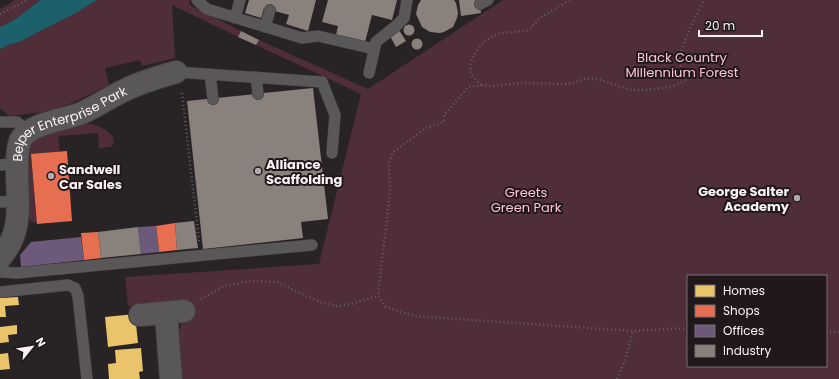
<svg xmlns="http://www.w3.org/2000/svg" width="839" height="379" font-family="Poppins,sans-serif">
<rect width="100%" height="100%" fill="#282325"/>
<!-- green -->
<path fill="#4f2e3a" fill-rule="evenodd" d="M15,0H40C28,10 15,21 0,27V9Z
M97,0H189L190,5L241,31L238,37L172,5L175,58L142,66L140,60L105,68L109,85L74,102L52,111L9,116L0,108V49L10,44L20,42L36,33L76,13Z
M503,0H839V379H180L178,332L182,323L191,318L189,301L128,306L125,277L319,264L361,94L256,45L259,40L368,89ZM688,276H826V366H688Z
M86,124C98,124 105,128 113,137L114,143L111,147L99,148L98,133L58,136L60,152L31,154L37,224L29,220V191L28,159V150L32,143L41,137L70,127Z"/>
<!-- water -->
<path fill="#1c606c" d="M40,0H97L76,13L36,33L20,42L10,44L0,49V27C15,21 28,10 40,0Z"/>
<!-- homes -->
<path fill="#e9c46a" d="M18,297L19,305L5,306L6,317H0V298Z
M135,314L138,343L108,347L105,317Z
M17,325V334L8,335L9,342L0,343V327Z
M141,348L143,371L139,372L140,379H109L108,364L116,363L115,350Z
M8,353L10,369L0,370V354Z"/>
<!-- shops -->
<path fill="#e76f51" d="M67,151L72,221L37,224L31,154Z
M175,223L177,250L159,252L156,226Z
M98,232L101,258L84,260L81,233Z"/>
<!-- offices -->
<path fill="#6d597a" d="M156,226L159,252L141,254L138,227Z
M81,237L84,260L21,267L20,255L31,242Z"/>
<!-- industry -->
<path fill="#8a817c" d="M249,0H316L308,31L286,24L289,15L264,8L261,18L245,13Z
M328,0H397L392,20L372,15L365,42L336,35L338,26L322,22Z
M421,0H454L456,3L458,13L457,18L453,27L444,32L440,33L430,32L422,27L416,14L418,5Z
M459,0H479L481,13L461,16Z
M403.5 30a5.5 5.5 0 1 1 11 0a5.5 5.5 0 1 1-11 0Z
M399,30L406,41L396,47L390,36Z
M241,31L259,40L256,45L238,37Z
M411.5 44a5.5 5.5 0 1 1 11 0a5.5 5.5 0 1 1-11 0Z
M313,88L328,219L301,222L303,238L203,249L187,101Z
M194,221L198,248L177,250L175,223Z
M138,227L141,254L101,258L98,232Z"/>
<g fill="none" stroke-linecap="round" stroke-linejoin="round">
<!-- lane casing -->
<g stroke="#433e40" stroke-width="12">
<path id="lane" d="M197,0L207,9L302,38L318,36L374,49
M480,4L488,0
M235,18L240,0
M265,27L270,10
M176,72L322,82L335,115L332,153
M369,73L376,42L397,25L404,18L407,0
M210,74L213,99
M256,77L258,94
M0,122H17L28,132
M0,165L17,163
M0,202L17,201
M0,272L17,273L312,245
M0,292L68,285L75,288L78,296L87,379"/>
</g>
<!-- street casing -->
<g stroke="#433e40" stroke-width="24">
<g id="street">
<path id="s1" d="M0,258C24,231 17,202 17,169C17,161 17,149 20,141C28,123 66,120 82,113C97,106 110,97 125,90C141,82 159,77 176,72"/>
<path d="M166,313L171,379"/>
<path d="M140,315L184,311"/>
</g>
</g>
<!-- path -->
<path stroke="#645f61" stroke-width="2.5" stroke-dasharray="1 3" stroke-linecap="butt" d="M0,14L27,0
M481,85C478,82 473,77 471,73C466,58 484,38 498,34C508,32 519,32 529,30L540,18L569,0
M182,93L199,241
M201,299L224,286L251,281L277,282L319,302L337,306L351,304L378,296
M688,328L633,331L414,316L386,307L378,296L390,191L389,163L393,152L426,128L444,122V115L468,87L481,85L494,86L519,83L569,84L587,78L601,80L630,90H648L671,87L686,80C684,74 681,68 680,62C678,50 698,12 704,0
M826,333L839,332
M617,379L625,360L633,331"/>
<!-- lane -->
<use href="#lane" stroke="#5a5758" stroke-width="11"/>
<!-- street -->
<use href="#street" stroke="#5a5758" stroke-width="22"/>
</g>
<!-- markers -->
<g fill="#afaaac" stroke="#21181b" stroke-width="1.5">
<circle cx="258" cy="171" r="4"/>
<circle cx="51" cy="176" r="4"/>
<circle cx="797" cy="198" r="4"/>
</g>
<g text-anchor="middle" stroke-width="4" stroke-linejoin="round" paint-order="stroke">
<!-- park labels -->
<g font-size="13" fill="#fec1d4" stroke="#21181b">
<text x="682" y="62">Black Country<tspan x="682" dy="15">Millennium Forest</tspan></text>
<text x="526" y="197">Greets<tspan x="526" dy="15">Green Park</tspan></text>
</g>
<!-- street labels -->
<g font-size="13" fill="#f8f2f4" stroke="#21181b">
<text dy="5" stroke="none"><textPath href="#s1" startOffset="171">Belper Enterprise Park</textPath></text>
</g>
<!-- poi labels -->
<g font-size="13" font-weight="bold" fill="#f8f2f4" stroke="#21181b" text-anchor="start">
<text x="266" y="169">Alliance<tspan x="266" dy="15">Scaffolding</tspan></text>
<text x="59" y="174">Sandwell<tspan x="59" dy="15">Car Sales</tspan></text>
<text x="789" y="196" text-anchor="end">George Salter<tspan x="789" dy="15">Academy</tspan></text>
</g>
</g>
<!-- legend -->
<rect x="687" y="275" width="140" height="92" fill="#21181b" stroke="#776f72"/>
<rect x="695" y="285" width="20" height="12" fill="#e9c46a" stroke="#776f72"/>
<text x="723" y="295" font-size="12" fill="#f8f2f4">Homes</text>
<rect x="695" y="305" width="20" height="12" fill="#e76f51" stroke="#776f72"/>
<text x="723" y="315" font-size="12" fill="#f8f2f4">Shops</text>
<rect x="695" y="325" width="20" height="12" fill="#6d597a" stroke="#776f72"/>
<text x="723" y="335" font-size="12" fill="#f8f2f4">Offices</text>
<rect x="695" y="345" width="20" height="12" fill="#8a817c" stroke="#776f72"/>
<text x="723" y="355" font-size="12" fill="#f8f2f4">Industry</text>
<!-- north arrow -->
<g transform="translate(32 347) rotate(60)" stroke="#21181b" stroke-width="3" paint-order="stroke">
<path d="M0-3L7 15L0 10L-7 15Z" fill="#f8f2f4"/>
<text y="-6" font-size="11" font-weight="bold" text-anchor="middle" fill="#f8f2f4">N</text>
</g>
<!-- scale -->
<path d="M699 30v6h63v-6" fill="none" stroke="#f8f2f4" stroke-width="2"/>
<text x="705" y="30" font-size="12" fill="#f8f2f4" stroke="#21181b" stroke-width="3" paint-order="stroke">20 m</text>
</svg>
